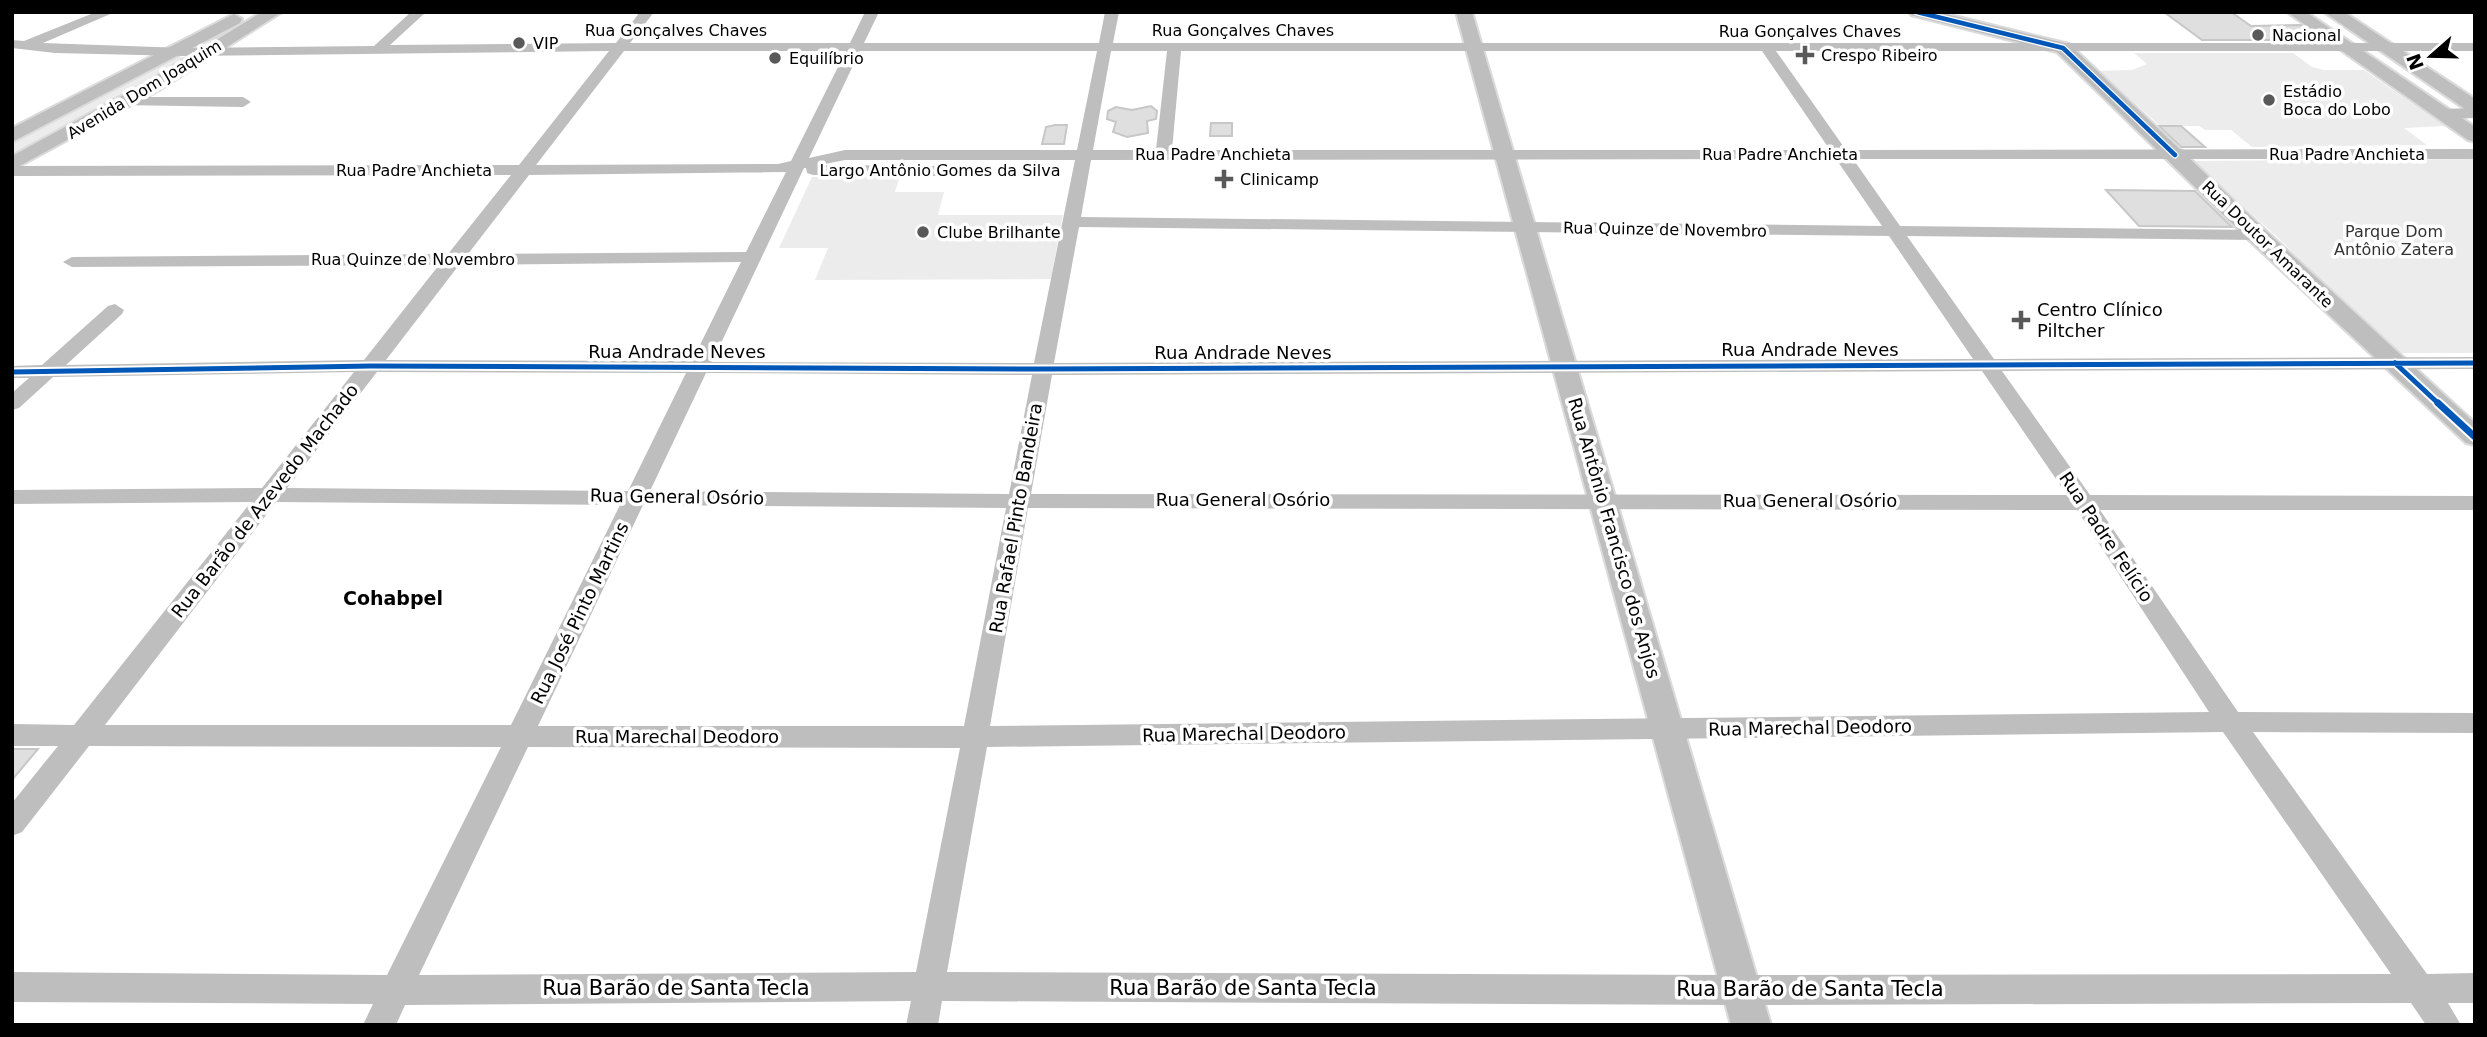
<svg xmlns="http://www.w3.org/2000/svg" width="2487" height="1037" font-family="'DejaVu Sans',sans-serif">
<rect width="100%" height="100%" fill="#fff"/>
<!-- green -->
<path fill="#ececec" d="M2134,53H2293L2312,67L2324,70H2364L2445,126L2404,128L2427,145L2252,147L2231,130H2205L2199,126H2160L2099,71L2132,70L2147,64Z
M173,57H197L12,160V144Z
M2475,159V353H2397L2276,236L2193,161Z
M900,176L895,192H944L938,215H1063L1051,279L815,280L828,248H779L812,177Z"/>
<!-- building -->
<path fill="#dfdfdf" stroke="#c7c7c7" stroke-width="2" d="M2164,12H2231L2251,26L2302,25L2323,40H2202Z
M1151,106L1157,111L1156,119L1147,121L1148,133L1127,137L1113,132L1116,122L1107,119L1108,111L1116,107L1132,110Z
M1211,123H1232V136H1210Z
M1055,125H1067L1064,144H1042L1046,127Z
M2159,126H2181L2205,147H2181Z
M2106,190L2195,191L2232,227L2139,226Z
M12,749H38L12,780Z"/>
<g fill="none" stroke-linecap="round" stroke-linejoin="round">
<!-- major casing -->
<g stroke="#dbdbdb" stroke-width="4">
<path id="major" d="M262,12H282L159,90L12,170V156L147,82Z
M1456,12H1472L1771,1025H1731Z
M1909,12H1938L2069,44L2265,230L2475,423V445L2466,443L2249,240L2057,52L1911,15Z
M2287,12H2306L2475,127V142L2468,140Z
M2324,12H2344L2475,99V113L2468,111Z
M234,14L242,19L240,23L12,142V128Z"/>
</g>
<!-- minor -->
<path fill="#bebebe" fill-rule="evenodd" d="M96,12H115L43,43L184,48L374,46L411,12H426L390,45L616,43L640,12H654L630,43H850L865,12H879L864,43H1099L1105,12H1119L1113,43H2475V51H1776L1846,150L2475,149V159H1853L1900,226L2257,230L2266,235L2257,240L1907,236L1994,359L2475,357V369L2002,371L2090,495L2475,496V510H2100L2238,712L2475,713V733L2253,732L2427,974L2475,973V1003H2448L2461,1025H2426L2411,1003L1739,1005L942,1001L938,1025H906L911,1001L405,1005L396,1025H363L373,1004L12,1002V972L387,975L501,747L89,746L22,832L12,836V803L58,746H12V724L74,725L251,502L12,504V490L262,488L354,372L53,377L19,408L12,410V393L29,378H12V366L42,365L108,306L115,304L124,310L122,314L66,365L364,360L439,265L72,267L63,262L72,257L448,254L511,175L12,176V166L519,165L609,51L184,56L55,53L12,48V40L24,41ZM624,51H846L791,161L778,164L536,165ZM860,51H1097L1077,150H845L809,158ZM1111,51H1167L1156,150H1093ZM1181,51H1762L1830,150H1172ZM1836,159L1882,226L1081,217L1091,160ZM845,160H1075L1034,363L712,362L804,168H806L807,173L813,175L943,176L951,171L943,166L820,165ZM786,172L746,252L468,254L529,175ZM1079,227L1889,236L1973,359L1054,363ZM741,262L692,361L386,360L459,265ZM1982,371L2067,495L1031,494L1052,375ZM377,372L686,373L628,491L287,488ZM706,373L1032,375L1009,494L650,491ZM276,502L620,505L511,725H105ZM643,505L1006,508L964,726H538ZM1028,508L2077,510L2209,712L990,726ZM2223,732L2391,974L1739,975L947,972L987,747ZM528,747L960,748L916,972L419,975Z
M125,97H243L251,102L243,107L120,105L117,102Z
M2475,108V118L2442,119L2434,114L2442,109Z"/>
<!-- major -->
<use href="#major" fill="#bebebe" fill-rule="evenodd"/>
<!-- cycleway-far2 casing -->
<g stroke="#fff" stroke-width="7">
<path id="cycleway-far2" d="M1917,12L2063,48L2175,155"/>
</g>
<!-- cycleway-far1 casing -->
<g stroke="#fff" stroke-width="9">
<path id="cycleway-far1" d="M2395,363L2440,405
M12,372L371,366L1043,369L2475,363"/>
</g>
<!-- cycleway casing -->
<g stroke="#fff" stroke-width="11">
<path id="cycleway" d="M2438,403L2475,437"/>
</g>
<!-- cycleway-far2 -->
<use href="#cycleway-far2" stroke="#0057b8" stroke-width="4.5"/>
<!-- cycleway-far1 -->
<use href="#cycleway-far1" stroke="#0057b8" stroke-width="5"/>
<!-- cycleway -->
<use href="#cycleway" stroke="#0057b8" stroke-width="7"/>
</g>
<!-- markers -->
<g fill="#595959" stroke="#fff" stroke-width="2.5">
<circle cx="2258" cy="35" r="7"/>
<circle cx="519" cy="43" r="7"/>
<path d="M1801.5 44.5h7v7h7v7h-7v7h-7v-7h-7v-7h7z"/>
<circle cx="775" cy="58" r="7"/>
<circle cx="2269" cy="100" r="7"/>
<path d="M1220.5 168.5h7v7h7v7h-7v7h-7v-7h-7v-7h7z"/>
<circle cx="923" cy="232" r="7"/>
<path d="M2017.5 309.5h7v7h7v7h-7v7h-7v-7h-7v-7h7z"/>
</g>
<g text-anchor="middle" stroke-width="7" stroke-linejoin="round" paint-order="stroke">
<!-- far-street labels -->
<g font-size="16" fill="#000" stroke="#fff">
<text x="676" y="36">Rua Gonçalves Chaves</text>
<text x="1243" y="36">Rua Gonçalves Chaves</text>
<text x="1810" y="37">Rua Gonçalves Chaves</text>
<text transform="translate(144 89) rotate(-31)" y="6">Avenida Dom Joaquim</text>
<text x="1213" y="160">Rua Padre Anchieta</text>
<text x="1780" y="160">Rua Padre Anchieta</text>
<text x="2347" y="160">Rua Padre Anchieta</text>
<text x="414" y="176">Rua Padre Anchieta</text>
<text x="940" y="176">Largo Antônio Gomes da Silva</text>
<text transform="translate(1665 229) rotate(1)" y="6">Rua Quinze de Novembro</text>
<text transform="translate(2268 244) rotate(44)" y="6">Rua Doutor Amarante</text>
<text x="413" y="265">Rua Quinze de Novembro</text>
</g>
<!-- far-poi labels -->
<g font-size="16" fill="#000" stroke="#fff" text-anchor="start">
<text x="2272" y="41">Nacional</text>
<text x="533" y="49">VIP</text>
<text x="1821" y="61">Crespo Ribeiro</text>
<text x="789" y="64">Equilíbrio</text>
<text x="2283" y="97">Estádio<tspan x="2283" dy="18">Boca do Lobo</tspan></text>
<text x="1240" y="185">Clinicamp</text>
<text x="937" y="238">Clube Brilhante</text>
</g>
<!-- far-park labels -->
<g font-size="16" fill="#333" stroke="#fff">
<text x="2394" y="237">Parque Dom<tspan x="2394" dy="18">Antônio Zatera</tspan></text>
</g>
<!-- poi labels -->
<g font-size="18" fill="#000" stroke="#fff" text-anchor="start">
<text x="2037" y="316">Centro Clínico<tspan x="2037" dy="21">Piltcher</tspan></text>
</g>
<!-- street labels -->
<g font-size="18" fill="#000" stroke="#fff">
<text x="1810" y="356">Rua Andrade Neves</text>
<text x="677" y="358">Rua Andrade Neves</text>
<text x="1243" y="359">Rua Andrade Neves</text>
<text transform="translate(677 497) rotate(1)" y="6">Rua General Osório</text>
<text x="1243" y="506">Rua General Osório</text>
<text transform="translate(265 501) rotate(-52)" y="6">Rua Barão de Azevedo Machado</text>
<text x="1810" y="507">Rua General Osório</text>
<text transform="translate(1016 518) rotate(-80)" y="6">Rua Rafael Pinto Bandeira</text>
<text transform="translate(2106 537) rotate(56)" y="6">Rua Padre Felício</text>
<text transform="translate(1614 538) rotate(74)" y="6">Rua Antônio Francisco dos Anjos</text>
<text transform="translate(580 613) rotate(-64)" y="6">Rua José Pinto Martins</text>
<text transform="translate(1810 728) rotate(-1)" y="6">Rua Marechal Deodoro</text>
<text transform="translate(1244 734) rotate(-1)" y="6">Rua Marechal Deodoro</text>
<text x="677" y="743">Rua Marechal Deodoro</text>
</g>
<!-- neighbourhood labels -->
<g font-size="19" font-weight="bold" fill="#000" stroke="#fff">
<text x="393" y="605">Cohabpel</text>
</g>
<!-- near-street labels -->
<g font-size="21" fill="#000" stroke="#fff">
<text x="676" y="995">Rua Barão de Santa Tecla</text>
<text x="1243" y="995">Rua Barão de Santa Tecla</text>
<text x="1810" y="996">Rua Barão de Santa Tecla</text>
</g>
</g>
<!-- border -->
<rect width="2487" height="1037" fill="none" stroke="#000000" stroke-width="28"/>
<!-- north arrow -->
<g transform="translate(2431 56) rotate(250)" stroke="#ffffff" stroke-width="5" paint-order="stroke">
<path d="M0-5L12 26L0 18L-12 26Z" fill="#000000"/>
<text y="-10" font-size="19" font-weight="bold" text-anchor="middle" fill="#000000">N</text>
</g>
</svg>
